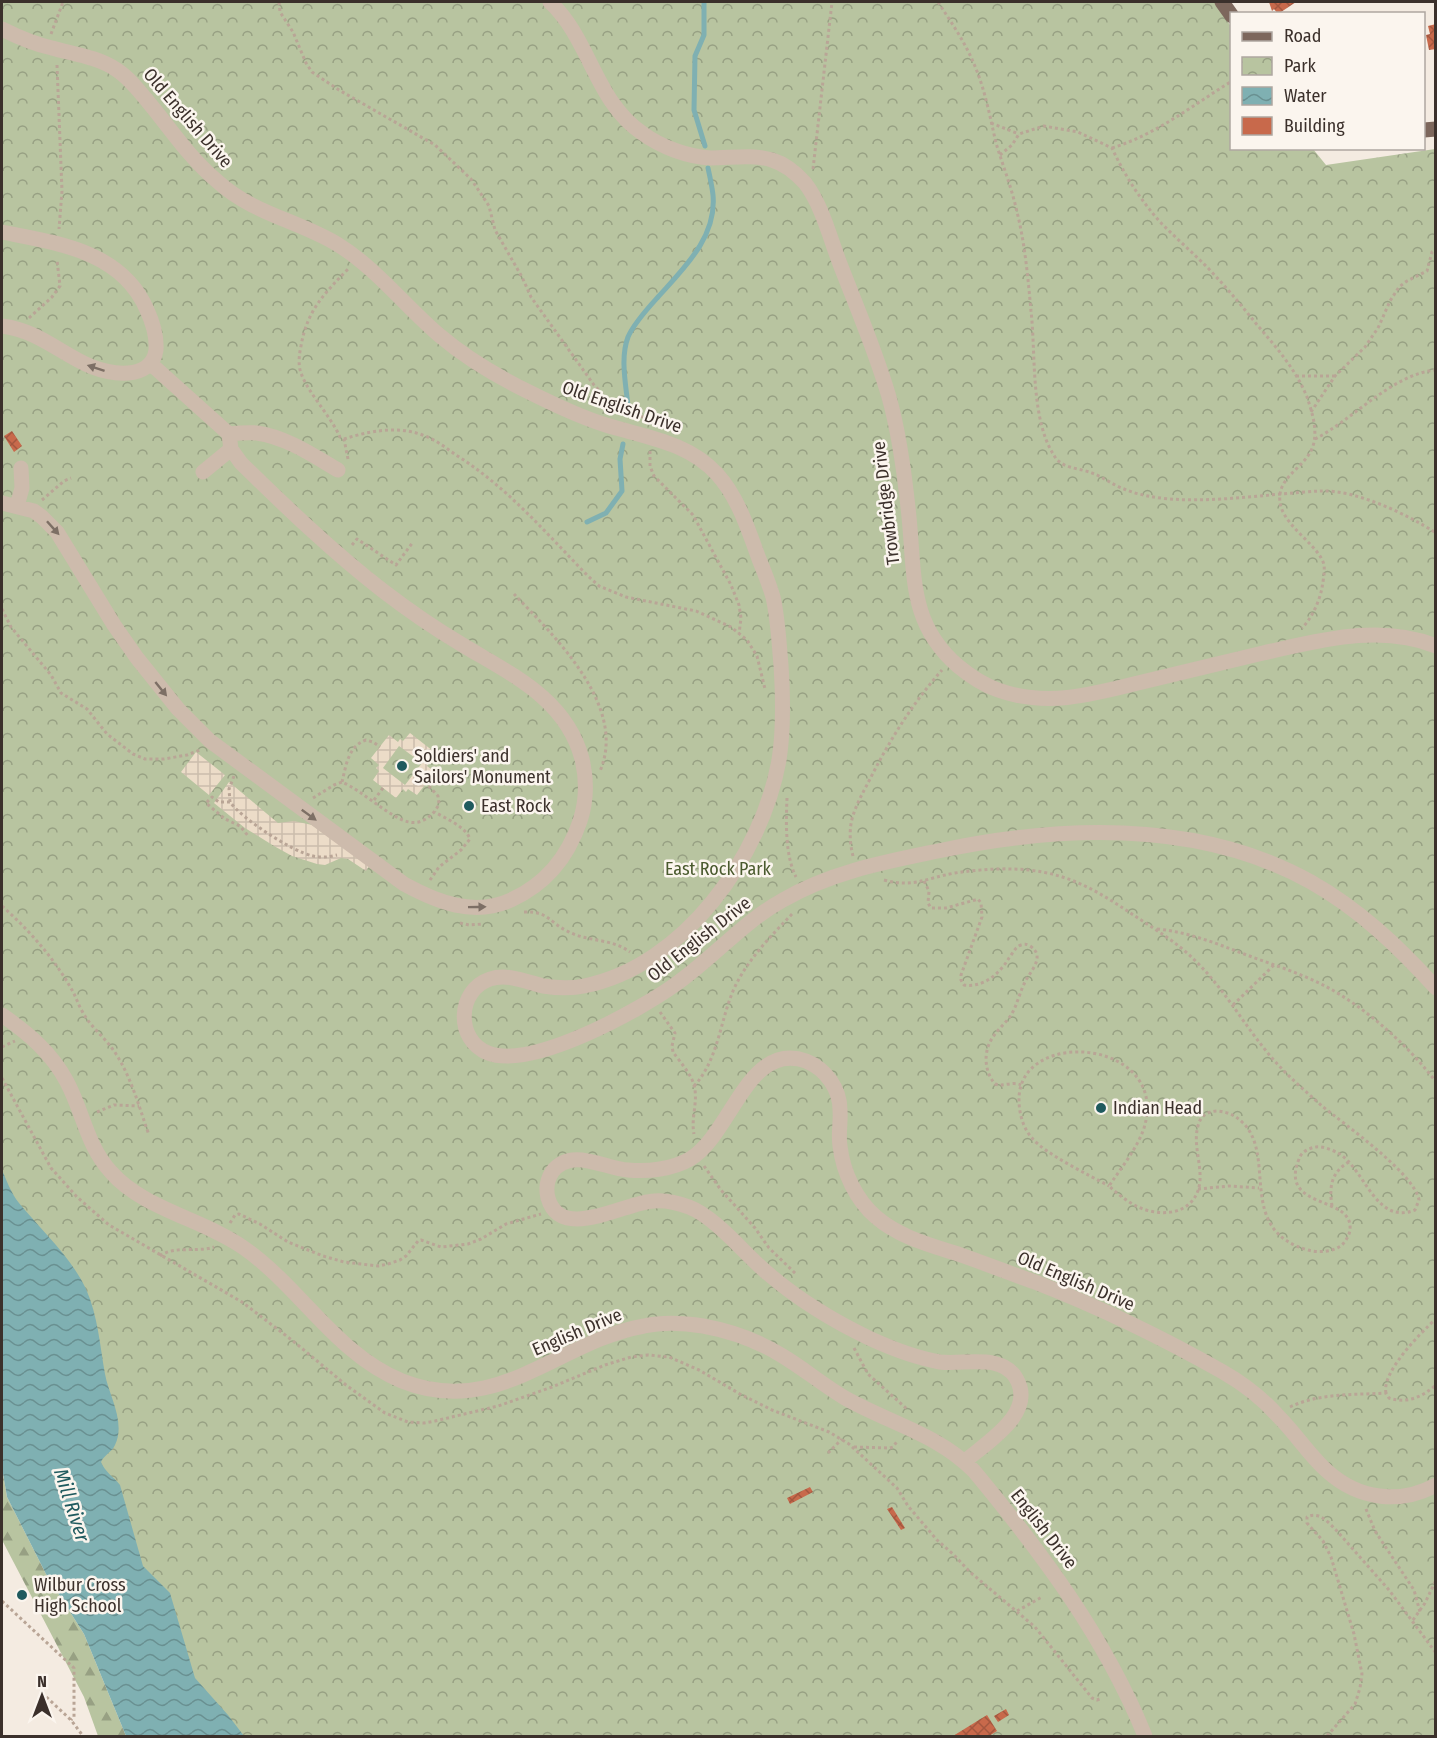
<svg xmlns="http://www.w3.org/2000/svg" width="1437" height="1738" font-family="'Fira Sans Condensed',sans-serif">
<defs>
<pattern id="forest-firs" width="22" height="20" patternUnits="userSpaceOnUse" patternTransform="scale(1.5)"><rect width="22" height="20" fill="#b8c4a0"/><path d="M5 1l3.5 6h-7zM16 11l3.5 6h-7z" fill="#97a083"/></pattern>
<pattern id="park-crowns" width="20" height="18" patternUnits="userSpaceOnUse" patternTransform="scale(1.5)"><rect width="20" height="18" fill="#b8c4a0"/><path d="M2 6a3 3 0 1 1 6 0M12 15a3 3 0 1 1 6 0" fill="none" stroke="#97a083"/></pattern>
<pattern id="plaza-grid" width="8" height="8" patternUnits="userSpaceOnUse" patternTransform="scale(1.5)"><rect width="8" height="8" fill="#ecdcc8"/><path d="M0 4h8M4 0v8" fill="none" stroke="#cbbdac"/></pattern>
<pattern id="water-waves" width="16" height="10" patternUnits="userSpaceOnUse" patternTransform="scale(1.5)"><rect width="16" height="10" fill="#7fb0b2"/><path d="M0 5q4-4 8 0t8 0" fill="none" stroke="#699091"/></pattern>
<pattern id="building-cross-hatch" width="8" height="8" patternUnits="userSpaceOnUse" patternTransform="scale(1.5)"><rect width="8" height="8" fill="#c8694b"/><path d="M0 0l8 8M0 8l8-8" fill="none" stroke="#a4573f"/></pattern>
</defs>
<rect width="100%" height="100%" fill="#f4ebe1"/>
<!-- forest -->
<path fill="url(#forest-firs)" d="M2,1468L7,1497L46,1574L84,1634L126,1736H98L84,1697L2,1540Z"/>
<!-- park -->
<path fill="url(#park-crowns)" d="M2,2H1216L1231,27L1232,148L1313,149L1326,165L1435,149V1736H208L2,1229Z"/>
<!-- plaza -->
<path fill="url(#plaza-grid)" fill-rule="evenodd" d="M410,733L433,751L426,760L429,762L427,766L435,772L417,795L408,789L406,792L403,789L396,798L373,780L379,771L376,768L379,765L371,758L389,735L398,742L400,739L403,741ZM399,746L422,763L405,785L383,768Z
M196,752L225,775L209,795L181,772Z
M229,782L278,823L294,821L312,825L369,866L366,871L348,859L341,858L325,865L317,864L292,856L274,846L245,828L214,803Z"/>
<!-- water -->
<path fill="url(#water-waves)" d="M2,1170C7,1181 11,1193 19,1203C41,1230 71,1257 86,1289C98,1316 100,1346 105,1374C109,1396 126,1422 115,1445C112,1452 104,1455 101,1462C105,1472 113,1476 120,1485L143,1566L170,1593L195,1678L228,1715L244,1736H126L84,1634L46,1574L7,1497L2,1468Z"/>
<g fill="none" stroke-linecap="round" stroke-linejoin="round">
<!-- stream -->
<path stroke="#7fb0b2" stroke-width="5" d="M704,2V35L695,56L694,110L705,146
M628,406C626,385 620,358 628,337C634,323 648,308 658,297C684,268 717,237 713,195C712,186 710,177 708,168
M587,522L606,513L622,491L620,459L623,444"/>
</g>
<!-- building -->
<path fill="url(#building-cross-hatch)" d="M1269,2H1296L1278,14L1274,9L1272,11Z
M1436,24V49L1429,50L1426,35L1430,34L1428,26Z
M12,431L22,446L14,452L4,436Z
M810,1487L813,1492L790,1504L787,1498Z
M892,1507L905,1528L901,1530L887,1509Z
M1006,1709L1009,1715L998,1722L994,1716Z
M987,1715L997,1731L989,1736H953Z"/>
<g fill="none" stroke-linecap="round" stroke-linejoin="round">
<!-- path -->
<path stroke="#b9a596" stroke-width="3" stroke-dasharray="3 3" stroke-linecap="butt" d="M279,2L280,12L293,32L306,63L312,72L339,90L435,145L471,179L489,206L495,230L522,277L531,297L594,385L612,404L624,411L646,418
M938,2C951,22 965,42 974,64C985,89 990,117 996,143C1003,166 1012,189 1017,212C1025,244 1028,278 1031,311C1036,354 1030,420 1055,457C1063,469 1080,468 1092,473C1103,477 1113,485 1124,489C1176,511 1265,493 1322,491C1356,490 1407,514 1436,533
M51,34L63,2
M57,65L62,191L59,229
M991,123L1019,134
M1112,148C1157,134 1193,105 1232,81
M1000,155L1012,145L1019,134L1044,126L1078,132L1112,148C1125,176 1141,201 1162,224C1177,239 1193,253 1208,268C1226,287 1242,306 1258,326C1277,348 1296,370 1307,397C1312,412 1318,430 1313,446C1305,470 1273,477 1281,507C1288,529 1320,547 1324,565C1325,572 1323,581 1322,588C1319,602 1312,618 1302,628
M813,169L832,2
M29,318L52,297L60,286L57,260
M1296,376H1335
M1311,412L1335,376L1365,347L1378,328L1390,301L1399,287L1407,281L1427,271L1432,252L1436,249
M344,439C369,431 399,425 425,436C436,440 446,448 456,455C507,487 545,532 587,575L599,586L626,597L696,611L731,627L747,640L757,656L765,689
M1315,439C1354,419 1392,374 1436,370
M650,451V466L654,476L693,515L731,585L739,605L741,618L739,634
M348,459L344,439L340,437C330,415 308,393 301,373C298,365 299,355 301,346C307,310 325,293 348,269
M42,500L64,481L71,478
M352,545L357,539L396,565L413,542
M514,594C554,636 628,706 600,771
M2,609L11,627L51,675L61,693L87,709L107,734L133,754L145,759H164L187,755L200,750
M234,776L229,789L230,802C242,819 293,852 313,856C322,858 329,857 337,855
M342,782C346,766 348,746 366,740L373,742L380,747
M313,798L334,785L342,782C363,791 390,818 409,822C422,825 434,815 439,804L438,796L426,783
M787,798C786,823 785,855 796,877
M374,800L383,788
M230,802H219L212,797L206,803L225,819L240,826L249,837
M853,856C850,844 849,831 852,819C856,804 864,791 871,777C891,738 913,703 942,670
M430,880L439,867L461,850L470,839C465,826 446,819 435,812
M884,880C914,888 926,878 955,873C988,868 1026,866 1059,876C1087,884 1111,900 1135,916C1150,926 1166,936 1180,947C1219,979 1236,1014 1267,1052C1283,1072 1303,1089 1322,1106C1344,1124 1415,1174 1419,1200L1415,1210C1375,1226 1365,1168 1338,1153C1332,1150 1323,1146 1316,1147C1309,1148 1301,1152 1299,1159C1278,1210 1353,1195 1350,1229C1350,1234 1346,1241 1342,1245C1333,1252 1319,1253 1308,1250C1235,1230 1278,1155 1242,1122C1235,1115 1227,1112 1218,1111C1208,1111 1200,1116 1198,1126C1193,1143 1201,1162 1200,1180C1198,1211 1168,1218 1143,1209C1130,1204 1119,1195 1109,1186C1121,1168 1137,1149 1144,1128C1171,1039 1018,1026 1019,1100C1019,1113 1023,1128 1032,1138C1045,1154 1089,1175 1109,1186
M924,881L929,891L928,903L931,908H946L975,900L978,899L981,903L982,917L961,975V980L964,985C984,988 1000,973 1009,958C1013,953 1015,947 1021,945C1025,944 1027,944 1030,946C1044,955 1034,967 1028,977C1020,989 1018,1004 1011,1015C1006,1023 998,1029 993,1037C983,1051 984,1071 995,1084C1004,1087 1012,1081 1021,1085
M2,906C29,930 54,958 72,990C76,997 78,1004 82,1011C91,1028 106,1038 116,1054C132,1079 139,1107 149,1135
M524,912C548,911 549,922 567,931C587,942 611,938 630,952
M460,923L469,925L483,924
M1157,929C1188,932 1215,943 1244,954C1271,964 1300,973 1325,986C1365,1007 1409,1046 1436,1082
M1233,1005L1274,965
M660,1012L675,1033L672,1046L673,1052C680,1062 694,1077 695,1090C697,1105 691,1119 694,1134
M2,1047L15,1041
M2,1078L51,1168L77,1197L109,1225L242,1302L293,1341L346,1385L385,1413L408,1422L424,1423L435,1421L498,1406L552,1387L605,1365L631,1357L648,1355L669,1357L699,1370L740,1394L772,1410L829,1432L849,1444L897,1488L908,1506L937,1540L954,1555L970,1572L1035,1627L1092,1698L1097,1700L1102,1698
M694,1086C718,1060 720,1022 733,991C746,961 771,936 793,913
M97,1112L114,1105L139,1106
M704,1166L721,1190L755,1228L769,1248L797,1275
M1198,1189L1229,1186L1259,1188
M1332,1206C1329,1187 1331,1172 1349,1162
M230,1223L235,1215L239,1214L260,1224L288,1242L323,1256L344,1262L378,1266L388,1264L400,1260L406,1256L418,1241L421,1240L441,1247L468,1244L481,1239L506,1224L541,1214
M160,1256C175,1245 197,1253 214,1247
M854,1348L868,1374L908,1410
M1386,1393C1381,1373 1421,1332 1436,1319
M1290,1407C1319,1393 1354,1395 1386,1393L1389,1398C1407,1404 1422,1397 1436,1385
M854,1447L890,1448L893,1447L898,1440
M828,1453L842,1439
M1366,1509L1375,1531L1414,1590L1420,1612
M2,1601L74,1668V1717L71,1720
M1017,1611L1042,1597
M1413,1620L1425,1603L1436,1580
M42,1693L71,1720L83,1736
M1327,1736L1355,1704L1360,1688L1362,1674L1354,1634L1331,1557L1323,1541L1307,1523V1517C1319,1511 1328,1522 1336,1530L1389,1590L1436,1653"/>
<!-- minor -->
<path stroke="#cdbbac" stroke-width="15" d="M550,2C590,39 595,101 642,133C661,147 688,157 711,158C731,158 753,154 772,160C785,164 796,173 805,183C822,205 830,238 840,264C857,308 876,352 889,397C900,436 905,477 909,517C915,576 909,624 958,666C970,676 984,685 998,690C1045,707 1091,695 1138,683C1179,673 1221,663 1263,653C1318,641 1380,623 1436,646
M2,29C18,37 34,44 52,48C73,54 98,57 117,70C132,80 143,96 154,109C174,134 192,160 217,181C253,214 297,220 337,244C376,268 404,305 439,335C466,358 498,377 531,393C555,405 580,417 606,425C645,437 688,442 717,474C738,497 748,529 759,559C764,571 769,584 773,597C778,619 779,643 781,665C783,696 784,729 779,760C762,856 684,966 584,986C570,989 557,988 543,986C526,982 508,973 490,979C457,990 455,1040 488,1053C532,1070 640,1010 676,984C713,958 743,922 783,900C831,872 885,862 938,851C1061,825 1198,819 1311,882C1359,909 1399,947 1436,988
M2,232C57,243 122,251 147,310C153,323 157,336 156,350C154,365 142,372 128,373C78,376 52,332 2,326
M229,434C238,433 248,432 257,433C286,437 314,456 338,470
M203,472L231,449
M2,503L34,511L42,517L57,532L114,625L137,658L178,709L210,741L404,884C437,902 474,917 511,900C546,884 568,857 580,821C587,800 587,780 582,759C566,698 510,674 461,644C434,628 408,610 382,590C333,552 286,507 241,463L231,449L229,434L151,364
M17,506L22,488L21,468
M2,1015C28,1033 52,1053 67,1082C83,1112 87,1146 111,1172C143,1209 203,1219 244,1248C301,1288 336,1354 402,1381C497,1419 559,1341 644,1326C663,1322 684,1323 703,1326C731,1331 758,1341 781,1355C803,1368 823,1385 845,1398C889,1423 938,1434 974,1471C1042,1553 1105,1637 1145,1736
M964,1462C987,1442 1037,1413 1016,1378C1001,1353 964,1365 940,1362C917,1358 893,1349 871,1339C833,1321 797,1299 765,1271C743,1252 715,1217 689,1207C678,1203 665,1200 654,1201C625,1202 561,1243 548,1198C546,1190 547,1180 552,1172C571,1146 605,1169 628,1170C648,1172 673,1169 690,1159C731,1135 748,1040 806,1061C826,1069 840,1089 840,1110C841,1122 838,1134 840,1146C843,1172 856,1200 876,1217C899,1237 930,1245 958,1254C984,1263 1009,1273 1035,1282C1099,1307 1163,1338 1223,1372C1244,1384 1263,1399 1279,1417C1296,1434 1309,1455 1327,1471C1358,1499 1399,1505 1436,1485"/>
<!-- major -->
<path stroke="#7d675c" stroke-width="15" d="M1222,2L1232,16
M1424,130L1436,129"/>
</g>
<!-- one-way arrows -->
<defs><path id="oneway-solid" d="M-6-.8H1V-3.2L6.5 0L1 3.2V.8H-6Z" transform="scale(1.5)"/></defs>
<g fill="#7d6f65">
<use href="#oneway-solid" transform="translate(96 368) rotate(-162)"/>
<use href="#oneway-solid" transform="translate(53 528) rotate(48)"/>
<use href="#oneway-solid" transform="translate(161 689) rotate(51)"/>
<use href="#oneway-solid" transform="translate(309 815) rotate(36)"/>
<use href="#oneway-solid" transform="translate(477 907) rotate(-1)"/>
</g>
<!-- markers -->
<g fill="#1f5a5e" stroke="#fbf5ee" stroke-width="2">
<circle cx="402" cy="766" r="6"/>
<circle cx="469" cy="806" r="6"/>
<circle cx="1101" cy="1108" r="6"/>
<circle cx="22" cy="1595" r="6"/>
</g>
<g text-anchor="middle" stroke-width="5" stroke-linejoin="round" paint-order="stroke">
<!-- street labels -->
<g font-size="18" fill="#3b302b" stroke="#fbf5ee">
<text transform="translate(188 118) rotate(49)" y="6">Old English Drive</text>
<text transform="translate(622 407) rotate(19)" y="6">Old English Drive</text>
<text transform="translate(886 503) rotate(-97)" y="6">Trowbridge Drive</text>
<text transform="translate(699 939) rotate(-38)" y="6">Old English Drive</text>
<text transform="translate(1076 1281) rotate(23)" y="6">Old English Drive</text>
<text transform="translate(577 1332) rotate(-23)" y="6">English Drive</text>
<text transform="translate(1044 1529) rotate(52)" y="6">English Drive</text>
</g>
<!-- poi labels -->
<g font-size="18" fill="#3b302b" stroke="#fbf5ee" text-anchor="start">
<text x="414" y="762">Soldiers' and<tspan x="414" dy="21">Sailors' Monument</tspan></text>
<text x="481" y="812">East Rock</text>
<text x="1113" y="1114">Indian Head</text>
<text x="34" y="1591">Wilbur Cross<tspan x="34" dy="21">High School</tspan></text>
</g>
<!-- park labels -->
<g font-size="18" fill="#4a5a2e" stroke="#fbf5ee">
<text x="718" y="875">East Rock Park</text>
</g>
<!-- water labels -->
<g font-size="20" font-style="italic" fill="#1f5a5e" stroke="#fbf5ee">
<text transform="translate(72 1505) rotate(72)" y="7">Mill River</text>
</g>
</g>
<!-- border -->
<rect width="1437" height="1738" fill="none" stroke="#3b302b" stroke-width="6"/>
<!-- legend -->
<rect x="1230" y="12" width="195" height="138" fill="#fbf5ee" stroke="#aea6a0" stroke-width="1.5"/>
<rect x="1242" y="32" width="30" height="9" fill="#7d675c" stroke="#aea6a0" stroke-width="1.5"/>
<text x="1284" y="42" font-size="18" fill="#3b302b">Road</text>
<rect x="1242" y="57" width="30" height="18" fill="url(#park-crowns)" stroke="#aea6a0" stroke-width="1.5"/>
<text x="1284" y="72" font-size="18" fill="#3b302b">Park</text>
<rect x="1242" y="87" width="30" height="18" fill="url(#water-waves)" stroke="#aea6a0" stroke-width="1.5"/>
<text x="1284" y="102" font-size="18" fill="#3b302b">Water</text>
<rect x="1242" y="117" width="30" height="18" fill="#c8694b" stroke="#aea6a0" stroke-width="1.5"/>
<text x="1284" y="132" font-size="18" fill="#3b302b">Building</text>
<!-- north arrow -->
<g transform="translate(42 1696)" stroke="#fbf5ee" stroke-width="4.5" paint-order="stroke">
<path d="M0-4.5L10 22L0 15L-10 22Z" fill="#3b302b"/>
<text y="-9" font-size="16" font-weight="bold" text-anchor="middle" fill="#3b302b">N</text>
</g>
</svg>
